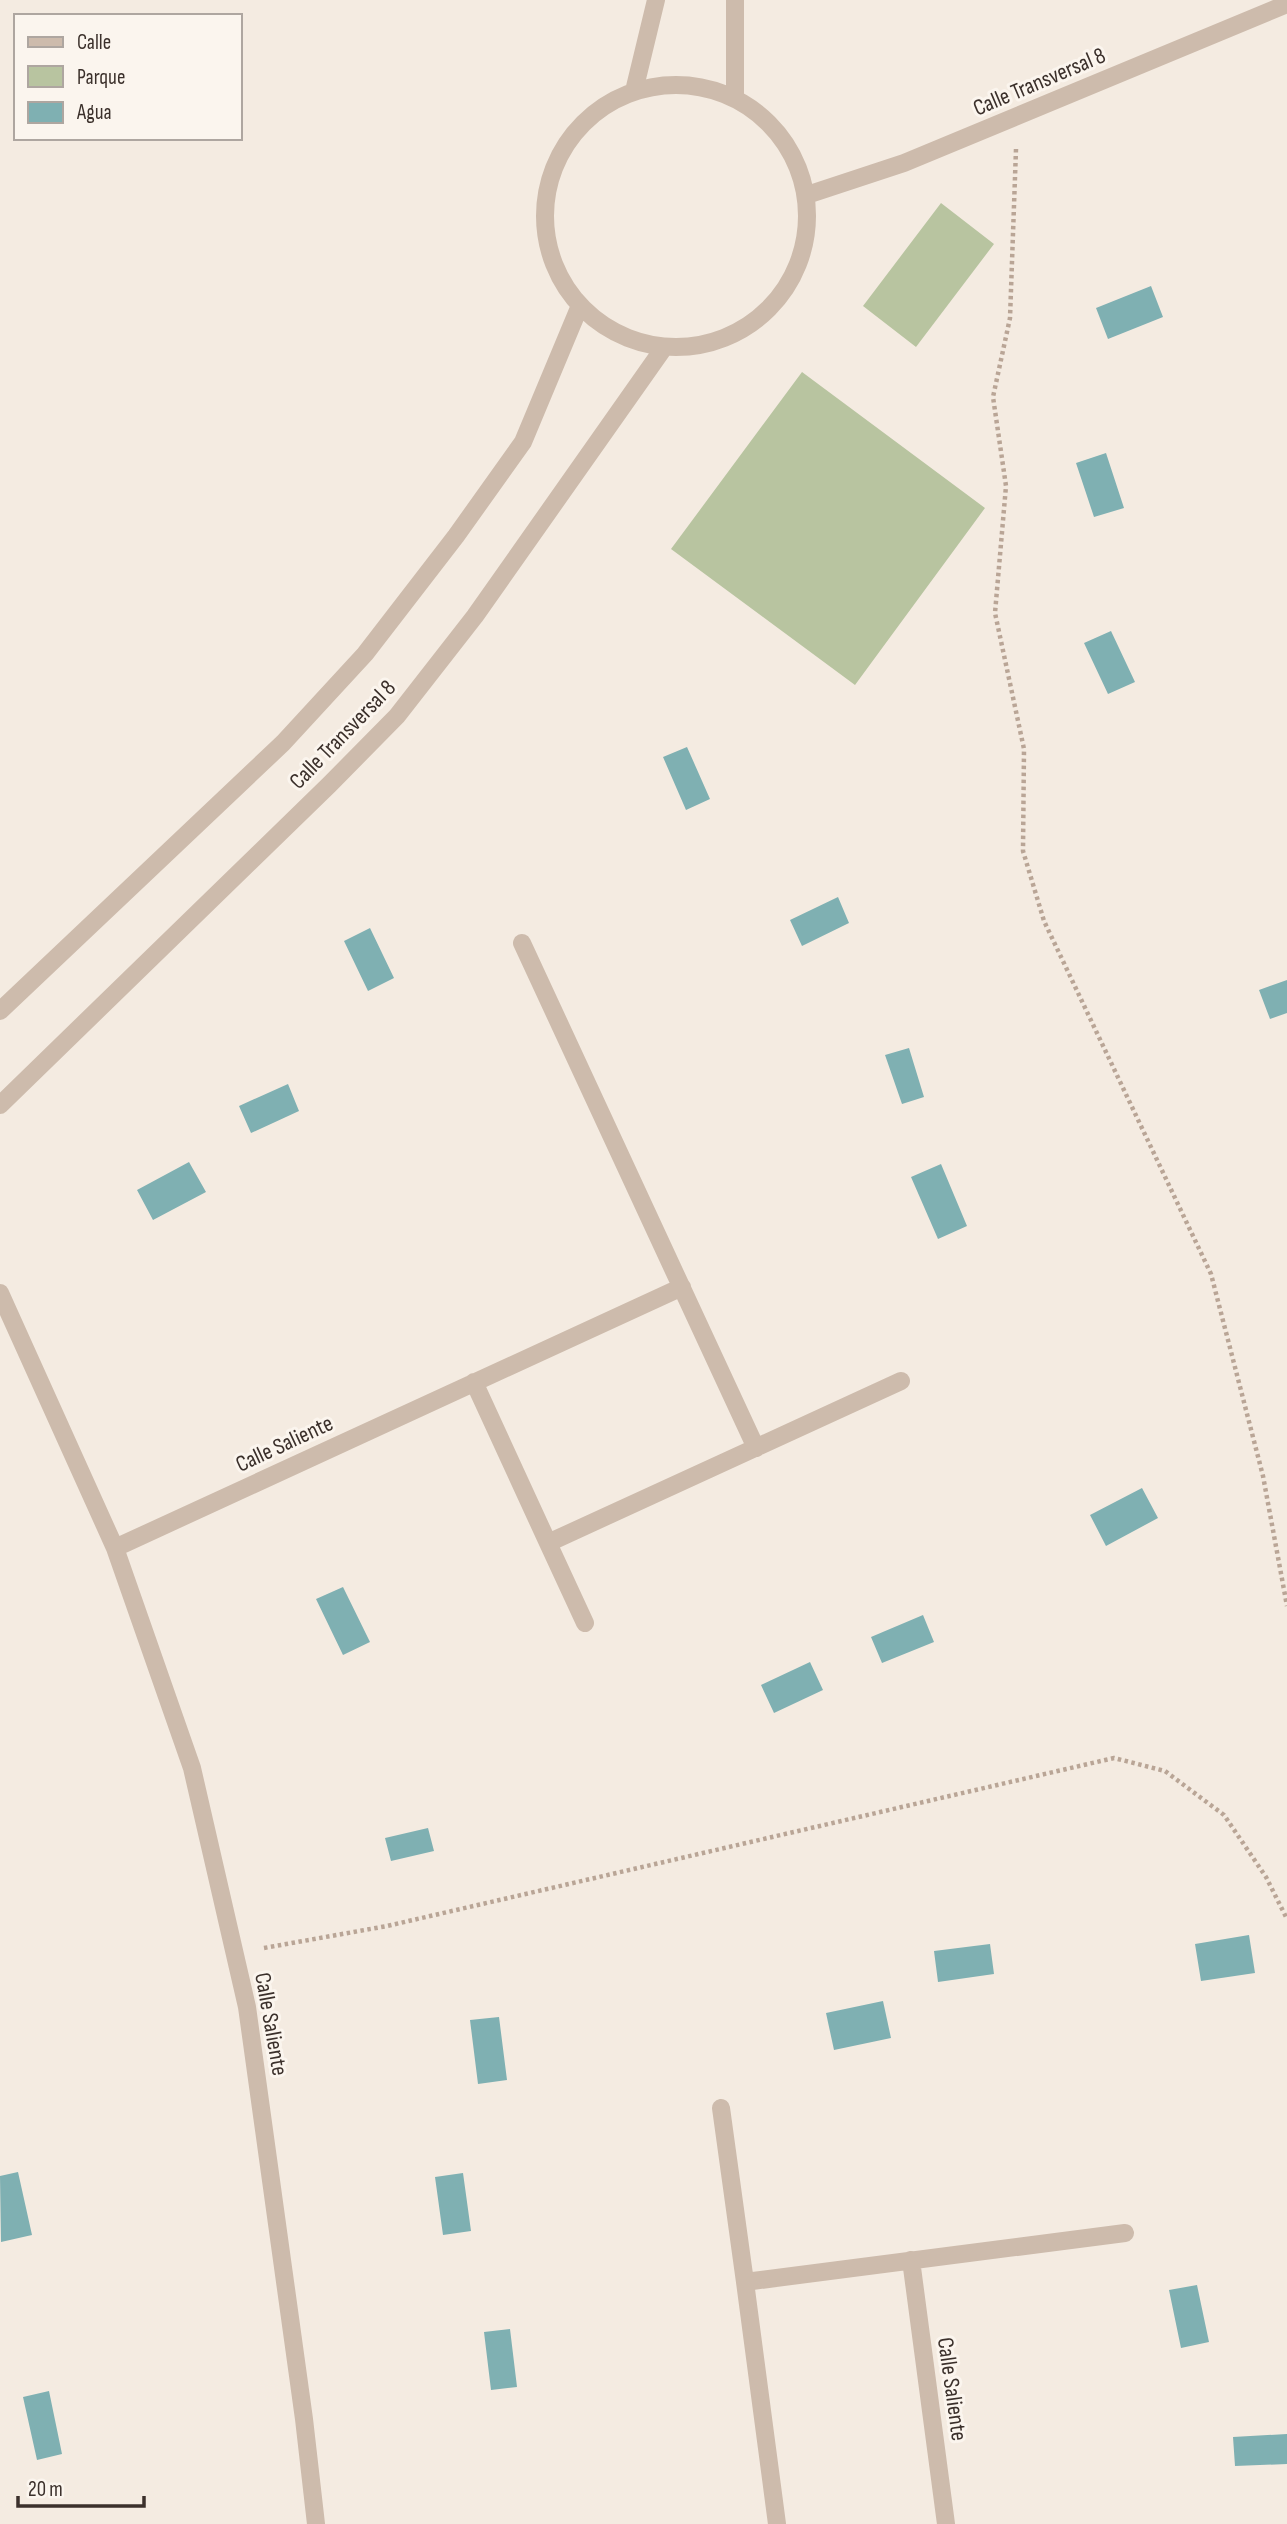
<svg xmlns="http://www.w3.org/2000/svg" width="1287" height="2524" font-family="'Sofia Sans Condensed',sans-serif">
<rect width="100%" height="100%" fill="#f4ebe1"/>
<!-- green -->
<path fill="#b8c4a0" d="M941,203L994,244L916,347L863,306Z
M802,372L985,508L855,685L671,549Z"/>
<!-- water -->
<path fill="#7fb0b2" d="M1151,286L1163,317L1108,339L1096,308Z
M1106,453L1124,508L1094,517L1076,463Z
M1111,631L1135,682L1108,694L1084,643Z
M687,747L710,799L686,810L663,757Z
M838,897L849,923L802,946L790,920Z
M370,928L394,978L368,991L344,941Z
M1287,980V1013L1270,1019L1259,990Z
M909,1048L924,1097L902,1104L885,1055Z
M288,1084L299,1111L251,1133L239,1106Z
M189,1162L206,1192L153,1220L137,1190Z
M941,1164L967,1226L938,1239L911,1177Z
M1142,1488L1158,1518L1106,1546L1090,1515Z
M343,1587L370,1642L343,1655L316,1599Z
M923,1615L934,1642L882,1663L871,1637Z
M810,1662L823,1690L774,1713L761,1685Z
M428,1828L434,1851L391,1861L385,1838Z
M1249,1935L1255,1973L1201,1981L1195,1944Z
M990,1944L994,1974L938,1982L934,1951Z
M883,2001L891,2038L834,2050L826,2013Z
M499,2017L507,2080L478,2084L470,2020Z
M18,2172L32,2235L1,2242L0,2176Z
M463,2173L471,2231L443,2235L435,2177Z
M1197,2285L1209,2342L1181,2348L1169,2290Z
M510,2329L517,2387L491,2390L484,2332Z
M49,2391L62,2454L37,2460L23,2397Z
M1287,2434V2464L1235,2466L1233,2437Z"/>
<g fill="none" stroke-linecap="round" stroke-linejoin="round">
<!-- path -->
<path stroke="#b9a596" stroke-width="4.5" stroke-dasharray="3.5 3.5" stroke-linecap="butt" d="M1016,149L1010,318L993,397L1006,486L995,613L1024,749L1023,851L1044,921L1211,1274L1263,1476L1287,1606
M264,1948L387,1926L1114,1758L1165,1771L1224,1815L1266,1877L1287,1919"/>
<!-- street -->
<path stroke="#cdbbac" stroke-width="18" d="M545 216a131 131 0 1 1 262 0a131 131 0 1 1-262 0Z
M634,91L656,0
M735,99V0
M807,195L904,163L1287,4
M522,943L756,1448
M0,1011L283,743L365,654L456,536L523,442L579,308
M0,1105L329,785L397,716L475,616L663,349
M0,1293L115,1548L192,1768L247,2007L304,2419L316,2524
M474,1382L548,1543L901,1381
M548,1543L585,1623
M115,1548L682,1287
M721,2108L745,2282
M911,2260L946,2524
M777,2524L745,2282L1125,2233"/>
</g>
<g text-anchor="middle" stroke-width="6" stroke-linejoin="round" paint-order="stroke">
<!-- street labels -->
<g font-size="23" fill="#3b302b" stroke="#fbf5ee">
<text transform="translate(1039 81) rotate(-23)" y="8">Calle Transversal 8</text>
<text transform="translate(342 734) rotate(-46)" y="8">Calle Transversal 8</text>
<text transform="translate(284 1443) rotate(-25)" y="8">Calle Saliente</text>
<text transform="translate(272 2024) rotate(80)" y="8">Calle Saliente</text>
<text transform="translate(953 2389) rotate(82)" y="8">Calle Saliente</text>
</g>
</g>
<!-- legend -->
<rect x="14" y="14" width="228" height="126" fill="#fbf5ee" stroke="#aea6a0" stroke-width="2"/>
<rect x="28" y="37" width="35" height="10" fill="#cdbbac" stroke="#aea6a0" stroke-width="2"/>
<text x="77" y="49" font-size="21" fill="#3b302b">Calle</text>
<rect x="28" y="66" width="35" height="21" fill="#b8c4a0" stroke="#aea6a0" stroke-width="2"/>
<text x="77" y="84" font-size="21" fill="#3b302b">Parque</text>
<rect x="28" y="102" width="35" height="21" fill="#7fb0b2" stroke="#aea6a0" stroke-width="2"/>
<text x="77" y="119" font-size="21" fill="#3b302b">Agua</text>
<!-- scale -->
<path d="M18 2496v10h126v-10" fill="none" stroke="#3b302b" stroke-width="3.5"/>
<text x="28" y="2496" font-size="21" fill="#3b302b" stroke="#fbf5ee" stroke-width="5" paint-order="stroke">20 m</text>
</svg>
